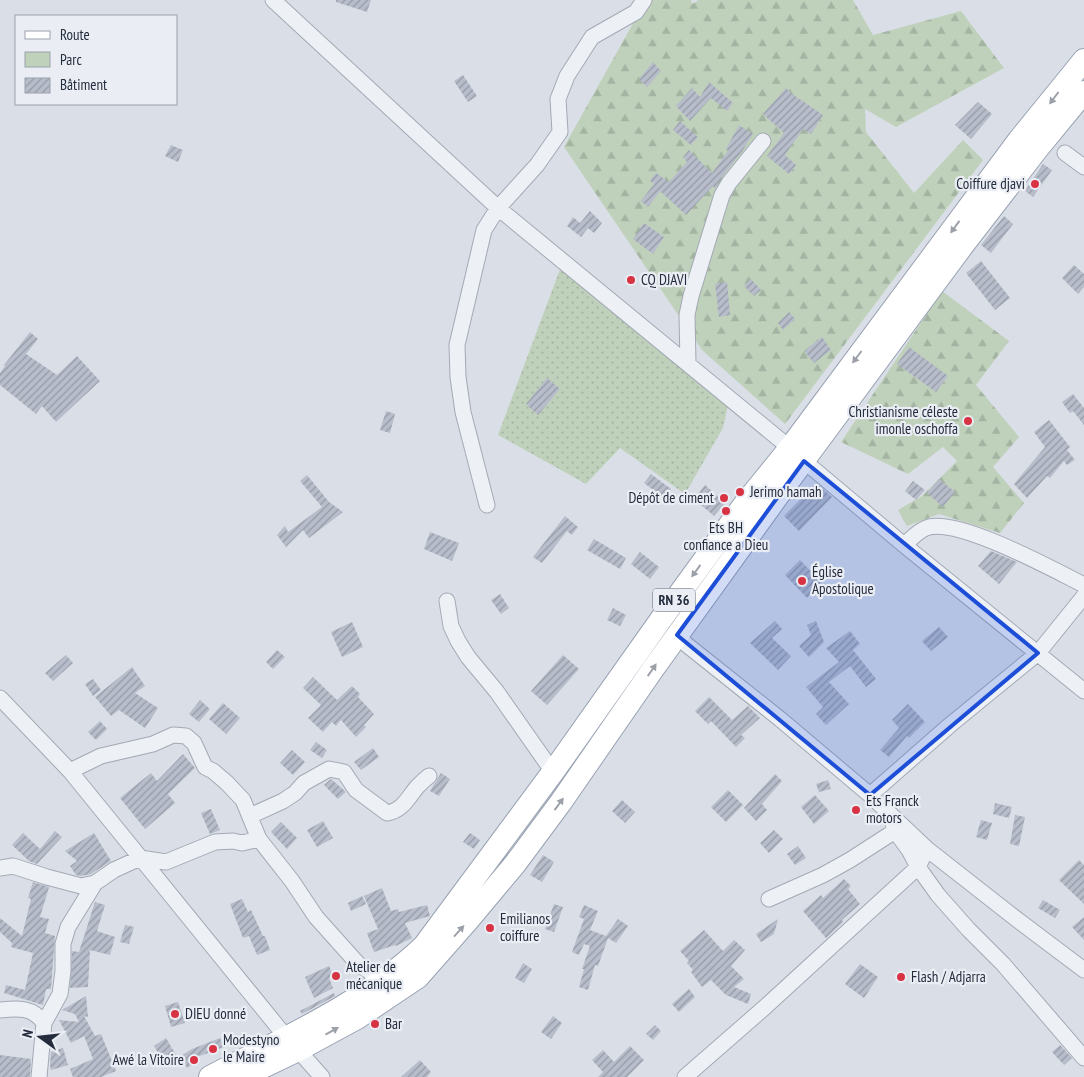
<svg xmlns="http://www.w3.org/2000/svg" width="1084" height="1077" font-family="'PT Sans Narrow',sans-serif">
<defs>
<pattern id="green-dots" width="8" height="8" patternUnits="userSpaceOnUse" patternTransform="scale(1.25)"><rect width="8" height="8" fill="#bfd1bb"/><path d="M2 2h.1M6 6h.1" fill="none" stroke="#a4b4a2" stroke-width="1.8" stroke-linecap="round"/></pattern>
<pattern id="forest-firs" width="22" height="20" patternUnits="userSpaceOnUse" patternTransform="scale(1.25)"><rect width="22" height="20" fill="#bfd1bb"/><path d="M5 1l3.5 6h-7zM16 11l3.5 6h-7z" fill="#a4b4a2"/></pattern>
<pattern id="building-hatch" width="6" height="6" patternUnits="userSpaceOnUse" patternTransform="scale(1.25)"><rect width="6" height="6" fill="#b7bdca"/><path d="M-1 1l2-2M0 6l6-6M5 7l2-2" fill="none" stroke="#959aa5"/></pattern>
</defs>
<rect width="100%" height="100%" fill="#dadfe7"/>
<!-- green -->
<path fill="url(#green-dots)" d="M565,256L730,395L723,428L685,494L620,448L586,484L498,435Z"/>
<!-- forest -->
<path fill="url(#forest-firs)" d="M646,0H691L692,4L699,0H853L873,35L961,11L1004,68L896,127L865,109L866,132L914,193L963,140L983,160L785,424L702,350L564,147Z
M942,291L1009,341L976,385L1019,437L993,467L1024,503L1000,533L939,514L907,526L898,510L922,496L957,461L943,447L908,474L841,442Z"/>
<!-- building -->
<path fill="url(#building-hatch)" d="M336,0H371L367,12L336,2Z
M653,62L661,71L647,87L639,79Z
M463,75L477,96L468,102L454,81Z
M709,82L733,103L727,111L711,98L690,121L676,106L692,88L700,97Z
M786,88L792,94L823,115L811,134L803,129L785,155L796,165L789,174L767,156L784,133L763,114Z
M978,102L992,114L971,139L955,125Z
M680,121L698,137L691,145L673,130Z
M739,125L753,134L743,150L722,177L715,189L713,186L686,215L660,191L648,207L641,201L654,184L650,181L656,173L669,182L687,162L683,157L689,150L712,173L728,151L726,149Z
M171,145L183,150L178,162L165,156Z
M1043,164L1052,170L1033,197L1025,191Z
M590,211L602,223L594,233L588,228L581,237L567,226L573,217L580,223Z
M1004,216L1013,224L991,253L981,245Z
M644,223L664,237L653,254L633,239Z
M981,261L1010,298L995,310L966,273Z
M1074,265L1084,274V287L1078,294L1062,278Z
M751,279L761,290L754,296L744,286Z
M727,282L730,315L719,317L715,284Z
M789,312L795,319L783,330L778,323Z
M30,332L38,339L26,354L57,375L77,356L100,381L56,422L42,406L36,414L0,385V373L5,366L4,365Z
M822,337L831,350L814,363L804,351Z
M909,347L948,376L936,392L897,364Z
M547,378L560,389L538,415L526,404Z
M1073,394L1084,408V425L1073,411L1070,413L1062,402Z
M386,411L395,414L390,433L380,430Z
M1049,420L1070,447L1067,450L1075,460L1067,465L1064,461L1050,478L1047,476L1027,498L1014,484L1045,447L1034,432Z
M651,474L671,489L664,498L644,483Z
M307,475L329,502L343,512L309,538L303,530L286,547L277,535L285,526L288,532L322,507L300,481Z
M939,479L955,492L943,507L927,493Z
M913,481L925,490L916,500L905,491Z
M816,483L832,497L799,531L784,516Z
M705,485L725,503L714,516L694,499Z
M565,516L578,527L572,535L567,531L542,563L533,557Z
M430,532L459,543L452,561L424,549Z
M594,539L626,558L620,569L587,550Z
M991,551L1017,562L999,584L978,566Z
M640,552L659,567L650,579L631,564Z
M800,560L822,583L807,598L785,575Z
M500,594L509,608L501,614L491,600Z
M613,608L626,615L620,626L607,620Z
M775,621L782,629L772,638L791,656L778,670L750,643Z
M816,621L824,642L809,657L799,646L811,635L807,625Z
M352,622L363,647L342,657L331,632Z
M939,627L948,637L931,651L922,641Z
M850,631L860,644L853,650L876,679L866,687L850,666L829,682L849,704L826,725L816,714L823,707L806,687L839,662L826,648Z
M277,650L285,657L273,669L266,662Z
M66,655L73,663L53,681L45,673Z
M563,655L579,669L547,705L531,691Z
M132,667L145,686L135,693L158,708L145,728L119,710L111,716L95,697Z
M313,677L337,700L352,686L360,694L358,697L374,714L364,725L366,727L356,737L341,720L336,726L332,722L323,732L308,718L321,705L303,688Z
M93,679L101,690L93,696L85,684Z
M709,697L732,720L748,706L760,718L741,735L745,738L736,747L711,721L708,724L695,711Z
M200,700L210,709L199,722L189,714Z
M223,703L240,718L226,734L209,719Z
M908,704L925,722L909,738L907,736L889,757L880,750L899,728L892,720Z
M100,721L107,729L96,740L88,732Z
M316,742L327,750L322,758L310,750Z
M373,748L379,757L361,770L354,762Z
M292,750L305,762L293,775L280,763Z
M183,754L195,768L168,794L175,803L145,829L120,798L151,773L157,781Z
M441,773L450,779L439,796L430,791Z
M775,774L782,781L762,804L767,810L756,821L744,808Z
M331,779L346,792L338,799L324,785Z
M828,780L831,789L819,792L816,784Z
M728,790L743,805L726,822L711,807Z
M815,795L829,811L814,824L801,807Z
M622,800L635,812L625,823L612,811Z
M995,803L1012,807L1009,818L993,814Z
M211,809L220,830L210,834L201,813Z
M1015,815L1025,817L1019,846L1010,844Z
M981,820L992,823L987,840L976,837Z
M323,821L333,838L317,847L307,830Z
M281,822L297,838L287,849L271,832Z
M774,830L783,839L769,853L760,843Z
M55,831L62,837L37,864L29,861L12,845L23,833L40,849Z
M94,833L111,861L91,874L81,876L76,875L70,866L77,861L65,851Z
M470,833L480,840L474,849L463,842Z
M798,846L806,858L795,865L787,854Z
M543,855L554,862L542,882L530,875Z
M1079,860L1084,865V904L1059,880Z
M844,879L851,886L848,889L860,904L842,920L843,922L826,938L803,911L821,895L823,898Z
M33,882L49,887L40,917L49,919L45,933L55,936L51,989H46L43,1005L4,993L6,985L25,990L33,953L11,947L12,943L0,932V918L22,936L31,899L28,898Z
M382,888L391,911L398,909L399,912L427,905L430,916L405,923L412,938L396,946L395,945L374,952L367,933L378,929L364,896Z
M362,896L366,904L351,911L348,903Z
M242,899L248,912L251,910L263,936H265L270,950L257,955L249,936L243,938L230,904Z
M1043,900L1060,910L1055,918L1038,908Z
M95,902L105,905L97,931L115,937L110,955L90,950L88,987L70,988L72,951L79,952Z
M554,904L563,907L554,932L545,929Z
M584,905L598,911L590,930L606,936L618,919L628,926L616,943L608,938L598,966L595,965L588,990L579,987L584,969H582L590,946L584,944L579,955L572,952L584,919L579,917Z
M1084,917V940L1072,927Z
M778,919L774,934L761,942L756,934Z
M125,925L134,927L129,944L120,942Z
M704,930L723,951L734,940L745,950L731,966L744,979L734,987L751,994L748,1004L726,995L711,980L702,987L691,972L693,970L687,963L689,961L680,951Z
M523,963L532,969L524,983L515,978Z
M860,964L878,977L864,998L845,984Z
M329,966L333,976L329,978L333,988L314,998L305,977Z
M689,989L695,997L679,1012L672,1004Z
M334,993L335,996L302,1014L300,1011Z
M86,996L88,1017L84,1016L95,1036L101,1034L116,1071L101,1077H73L70,1069L93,1059L84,1036L71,1043L59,1020L79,1022L75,1014L62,1010Z
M178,1002L185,1023L171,1027L165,1006Z
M553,1016L562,1023L551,1039L541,1032Z
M655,1025L661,1031L653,1040L646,1034Z
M166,1038L176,1055L164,1063L154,1046Z
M220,1038L224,1047L197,1057L199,1060L187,1068L184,1062L172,1067L170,1063L192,1049Z
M1060,1045L1072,1058L1064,1065L1052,1052Z
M630,1046L644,1060L627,1077H598L603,1072L592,1060L603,1050L614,1062Z
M63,1048L68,1065L51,1070L50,1065L51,1052Z
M0,1055L31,1059L30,1077H0Z
M420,1060L431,1072L427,1077H401Z"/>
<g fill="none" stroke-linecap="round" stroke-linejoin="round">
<!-- minor casing -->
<g stroke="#a3a9b4" stroke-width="17">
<path id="minor" d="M273,0L498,208L790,448
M1065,153L1084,167
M688,363L687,315L691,296L722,195L729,183L763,141
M804,461L904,545L1084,691
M487,505L463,412L458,377L457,345L484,230L498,208L537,165L560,132L558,99L567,76L592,37L636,12L644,0
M904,545C910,540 918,531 926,528C956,516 1054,570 1084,585
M447,601L451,626L458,641L468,657L497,692L553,772
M677,635L687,645L780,719L870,795L927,849L1019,921L1084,970
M0,698L70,771L286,1037
M70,771L101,756L153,744L173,735L186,736L194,743L205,767L213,771L227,783L243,800L259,839L292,881L316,917L359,965L369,971L379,983
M870,795L950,725L1038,653L1084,596
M250,816L283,801L295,793L304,783L329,769L344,772L356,790L387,813C402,811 408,798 417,787C421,783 425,779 429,776
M893,824L895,831L909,850L918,867L938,895L968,929L1003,964L1084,1058
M0,868L13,866L47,877L81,886L95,883L114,870L140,858L166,862L215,842L233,841L242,843L259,839
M769,899L823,875L850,860L895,831
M0,1010C18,1008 33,1007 44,1023L39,1077
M44,1023L60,994L63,971V944L68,927L95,883
M298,1050L322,1077
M685,1077L764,1008L918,867L927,849"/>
</g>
<!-- primary casing -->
<g stroke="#99a2b3" stroke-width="24">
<path id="primary" d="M210,1077C284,1038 363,1004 424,946L553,772L662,618L747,501L790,448L1019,140L1084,60
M242,1077L298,1050L357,1018L418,977L469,919L515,864L561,802L653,669L787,483L963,245L1038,148L1084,92"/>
</g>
<!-- minor -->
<use href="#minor" stroke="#edf0f5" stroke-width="15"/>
<!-- primary -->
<use href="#primary" stroke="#fff" stroke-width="22"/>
</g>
<!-- one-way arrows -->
<defs><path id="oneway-solid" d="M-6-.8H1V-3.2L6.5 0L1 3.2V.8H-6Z" transform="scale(1.25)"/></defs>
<g fill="#9ca0a8">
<use href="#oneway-solid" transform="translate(1054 98) rotate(127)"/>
<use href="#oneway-solid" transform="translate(955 227) rotate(126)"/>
<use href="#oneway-solid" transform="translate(857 357) rotate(127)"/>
<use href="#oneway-solid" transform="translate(696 571) rotate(126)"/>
<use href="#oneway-solid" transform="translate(652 670) rotate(-55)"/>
<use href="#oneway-solid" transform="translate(559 804) rotate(-54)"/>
<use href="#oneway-solid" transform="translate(459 931) rotate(-48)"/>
<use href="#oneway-solid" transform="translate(332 1031) rotate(-29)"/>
</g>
<!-- marked area -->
<path fill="#1d4ed8" fill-opacity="0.2" stroke="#1d4ed8" stroke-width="4" stroke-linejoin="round" d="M804,461L1038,653L870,795L677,635Z"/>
<!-- markers -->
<g fill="#d83343" stroke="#eaeef4" stroke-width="2">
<circle cx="1035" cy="184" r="5"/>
<circle cx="631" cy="280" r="5"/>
<circle cx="968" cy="421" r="5"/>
<circle cx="740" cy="492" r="5"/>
<circle cx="724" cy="498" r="5"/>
<circle cx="726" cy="511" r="5"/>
<circle cx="802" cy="581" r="5"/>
<circle cx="856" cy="810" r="5"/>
<circle cx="490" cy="928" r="5"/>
<circle cx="336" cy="976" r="5"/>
<circle cx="901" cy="977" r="5"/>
<circle cx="175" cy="1014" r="5"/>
<circle cx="375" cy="1024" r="5"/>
<circle cx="213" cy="1049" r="5"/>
<circle cx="194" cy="1060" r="5"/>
</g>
<g text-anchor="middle" stroke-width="4.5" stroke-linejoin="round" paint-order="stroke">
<!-- shield labels -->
<rect fill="#eaeef4" stroke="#5f6674" stroke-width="1" x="653" y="588.5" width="42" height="23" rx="4"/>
<g font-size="14" font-weight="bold" fill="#242c3d">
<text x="674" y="605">RN 36</text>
</g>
<!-- poi labels -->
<g font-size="15" fill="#242c3d" stroke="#eaeef4" text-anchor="start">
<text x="1025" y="189" text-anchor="end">Coiffure djavi</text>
<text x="641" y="285">CQ DJAVI</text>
<text x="958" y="417" text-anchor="end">Christianisme céleste<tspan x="958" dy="17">imonle oschoffa</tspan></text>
<text x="750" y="497">Jerimo hamah</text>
<text x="714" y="503" text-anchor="end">Dépôt de ciment</text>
<text x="726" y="533" text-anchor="middle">Ets BH<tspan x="726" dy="17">confiance a Dieu</tspan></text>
<text x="812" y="577">Église<tspan x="812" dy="17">Apostolique</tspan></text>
<text x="866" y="806">Ets Franck<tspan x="866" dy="17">motors</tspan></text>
<text x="500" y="924">Emilianos<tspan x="500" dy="17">coiffure</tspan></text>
<text x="346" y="972">Atelier de<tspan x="346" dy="17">mécanique</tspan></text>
<text x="911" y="982">Flash / Adjarra</text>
<text x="185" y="1019">DIEU donné</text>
<text x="385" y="1029">Bar</text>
<text x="223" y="1045">Modestyno<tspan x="223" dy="17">le Maire</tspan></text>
<text x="184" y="1065" text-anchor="end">Awé la Vitoire</text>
</g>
</g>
<!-- legend -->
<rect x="15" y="15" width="162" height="90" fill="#eaeef4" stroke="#9ba0ab"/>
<rect x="25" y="31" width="25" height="8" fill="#ffffff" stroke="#9ba0ab"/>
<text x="60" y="40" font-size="15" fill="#242c3d">Route</text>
<rect x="25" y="52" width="25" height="15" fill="#bfd1bb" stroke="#9ba0ab"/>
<text x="60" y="65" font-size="15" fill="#242c3d">Parc</text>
<rect x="25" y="78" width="25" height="15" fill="url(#building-hatch)" stroke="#9ba0ab"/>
<text x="60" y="90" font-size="15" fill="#242c3d">Bâtiment</text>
<!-- north arrow -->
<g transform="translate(40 1037) rotate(285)" stroke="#eaeef4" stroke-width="4" paint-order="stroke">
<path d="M0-4L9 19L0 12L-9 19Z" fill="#242c3d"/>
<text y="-8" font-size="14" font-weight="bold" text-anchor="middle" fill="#242c3d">N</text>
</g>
</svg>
